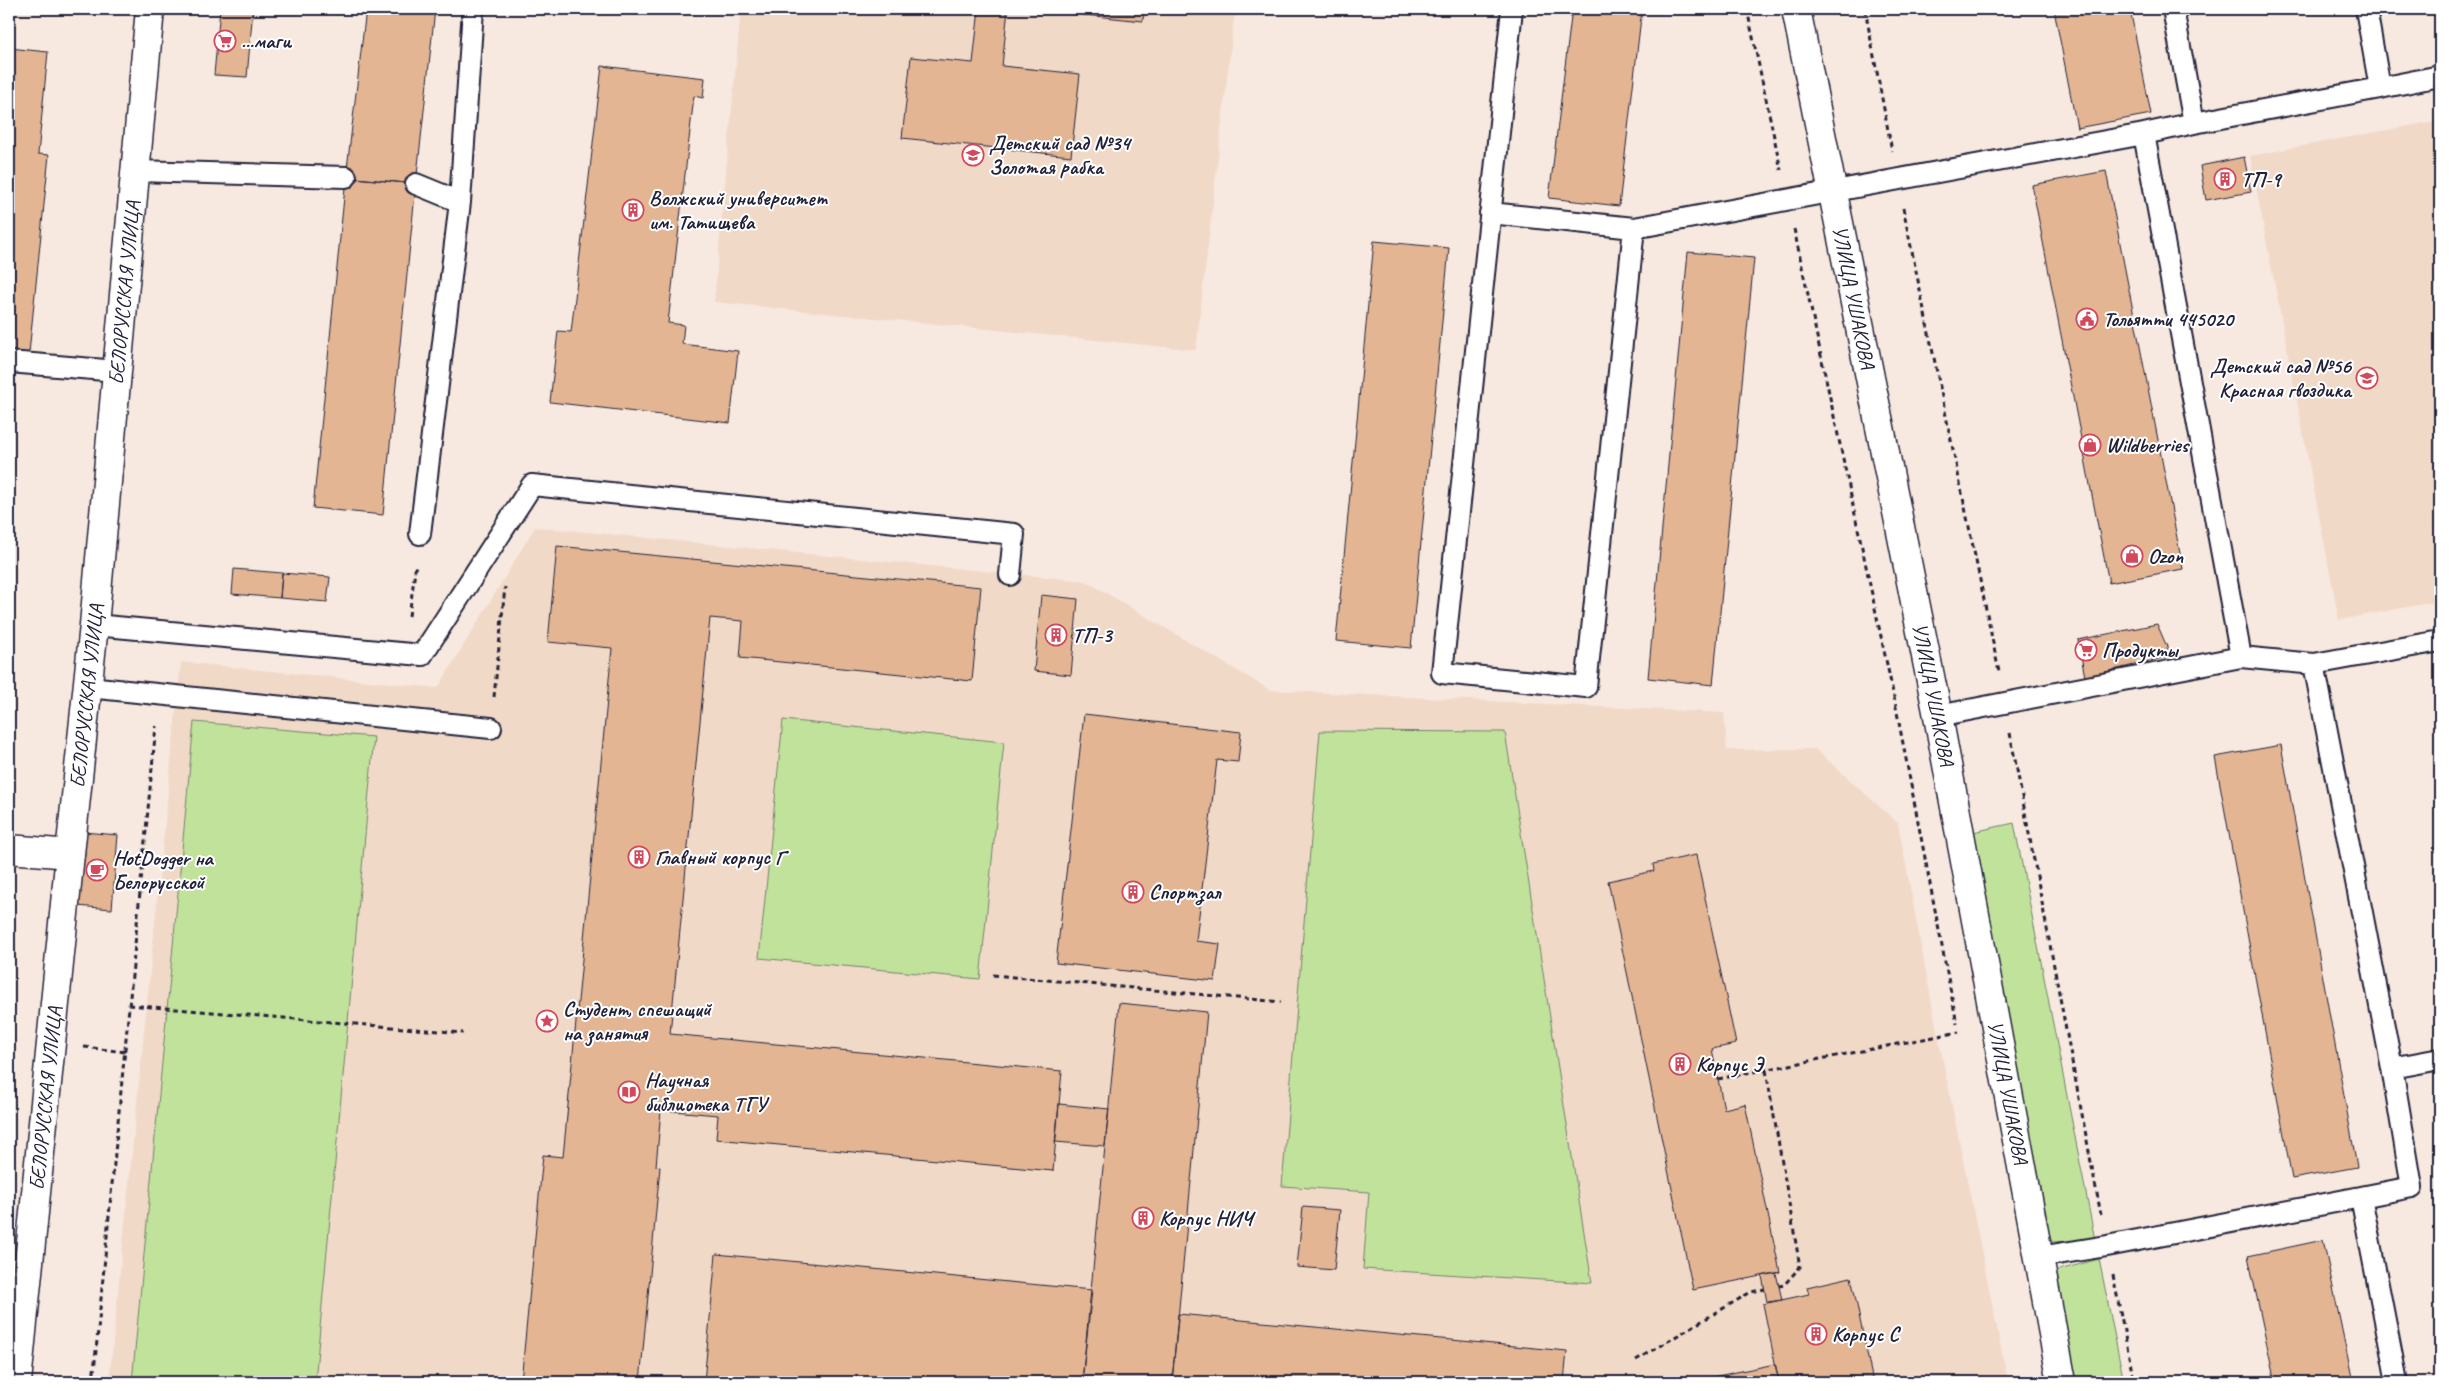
<svg xmlns="http://www.w3.org/2000/svg" width="2449" height="1391" font-family="Caveat,sans-serif">
<rect width="100%" height="100%" fill="#f7e9df"/>
<filter id="ink" filterUnits="userSpaceOnUse"><feTurbulence type="fractalNoise" baseFrequency=".02" numOctaves="2"/><feDisplacementMap in="SourceGraphic" scale="10" xChannelSelector="R" yChannelSelector="G"/><feConvolveMatrix kernelMatrix="1 2 1 2 8 2 1 2 1" color-interpolation-filters="sRGB"/></filter>
<g filter="url(#ink)">
<!-- built -->
<path fill="#f1d9c8" d="M741,9H1235L1196,350L714,302Z
M2440,120V601L2339,620L2250,156Z
M535,527L1086,581L1270,690L1724,713L1727,750L1815,749L1898,823L1938,1036L2008,1382H109L181,662L438,688Z"/>
<!-- green -->
<path fill="#c1e29b" stroke="#72826b" d="M783,720L1004,742L980,979L759,958Z
M194,722L374,737L315,1382H132Z
M1320,731L1505,732L1592,1283L1363,1269L1369,1192L1282,1186Z
M2014,823L2095,1240L2050,1242L2039,1237L1955,836Z
M2099,1259L2124,1382H2065L2050,1281L2059,1270Z"/>
<!-- building -->
<path fill="#e3b593" stroke="#22223b" d="M220,9H253L247,77L214,75Z
M366,9H435L416,184L346,177Z
M979,9H1008L1002,66L1080,74L1071,156L902,138L911,57L973,63Z
M1026,9H1144L1143,21Z
M1572,9H1642L1619,206L1549,198Z
M2054,9H2130L2151,114L2077,128Z
M9,48L48,52L38,154L49,155L29,353L9,351Z
M602,66L705,78L703,98L694,96L668,323L684,325L682,344L738,351L730,423L550,402L558,331L571,332Z
M2244,157L2251,192L2206,200L2200,166Z
M2106,171L2183,569L2109,583L2032,185Z
M346,177L416,184L383,515L313,508Z
M1374,241L1449,248L1411,648L1336,641Z
M1688,252L1754,258L1713,685L1648,678Z
M9,483L13,484L9,531Z
M557,546L981,587L972,681L740,658L743,621L710,618L670,1034L1062,1071L1053,1171L716,1139L718,1115L661,1110L656,1166L660,1167L640,1382H521L543,1155L563,1157L612,648L548,642Z
M234,569L282,573L280,598L232,594Z
M282,573L330,577L327,602L280,598Z
M1041,595L1078,599L1071,675L1034,671Z
M2157,624L2171,656L2085,677L2078,640Z
M1084,714L1241,732L1238,762L1217,760L1196,941L1220,944L1215,981L1056,963Z
M2281,745L2357,1167L2292,1179L2215,757Z
M83,832L118,835L112,909L77,906Z
M1696,855L1736,1044L1712,1049L1724,1109L1745,1104L1780,1272L1693,1290L1608,881L1654,871L1653,864Z
M1119,1003L1207,1012L1172,1382H1082Z
M1059,1104L1109,1109L1105,1146L1055,1142Z
M1303,1207L1340,1210L1334,1270L1297,1267Z
M2323,1240L2353,1382H2275L2248,1256Z
M716,1254L1092,1290L1082,1382H704Z
M1776,1273L1782,1300L1767,1302L1762,1276Z
M1851,1277L1873,1382H1779L1763,1304L1809,1294L1807,1287Z
M1178,1314L1567,1351L1564,1382H1172Z
M1775,1364L1779,1382H1704L1703,1379Z"/>
<g fill="none" stroke-linecap="round" stroke-linejoin="round">
<!-- service casing -->
<g stroke="#22223b" stroke-width="24">
<path id="service" d="M2173,9L2194,123L2144,134L2241,657
M2380,88L2440,76
M2194,123L2380,88L2366,9
M135,171L346,177
M416,184L460,202L420,534
M460,202L473,9
M1490,213L1634,228L1586,687L1442,673L1512,9
M1634,228L2144,134
M9,362L117,371
M94,625L422,655L532,485L1014,534L1010,575
M2314,664L2440,641
M88,687L491,728
M1938,716L2241,657L2314,664L2392,1068L2440,1059
M2392,1068L2412,1187L2361,1197L2397,1382
M2039,1257L2107,1246L2361,1197"/>
</g>
<!-- minor casing -->
<g stroke="#22223b" stroke-width="31">
<g id="minor">
<path id="s1" d="M17,1382L70,854"/>
</g>
</g>
<!-- tertiary casing -->
<g stroke="#22223b" stroke-width="31">
<g id="tertiary">
<path id="s2" d="M1796,9L1938,716L2062,1382"/>
<path id="s3" d="M9,849L70,854L94,625L150,9"/>
</g>
</g>
<!-- path -->
<path stroke="#22223b" stroke-width="3" stroke-dasharray="5 4" stroke-linecap="butt" d="M1747,9L1781,170
M1865,9L1892,151
M1903,208L1999,672
M1794,229L1895,702L1957,1024
M409,616L416,563
M494,697L505,587
M2010,733L2101,1215
M993,975L1281,1002
M129,1005L463,1033
M9,1038L18,1039
M84,1047L125,1052
M1766,1070L1800,1267L1784,1285L1779,1286
M1718,1079L1959,1032
M2113,1275L2134,1382
M1636,1360L1751,1292L1765,1289
M93,1382L156,726"/>
<!-- service -->
<use href="#service" stroke="#fff" stroke-width="20"/>
<!-- minor -->
<use href="#minor" stroke="#fff" stroke-width="28"/>
<!-- tertiary -->
<use href="#tertiary" stroke="#fff" stroke-width="28"/>
</g>
</g>
<!-- icons -->
<defs>
<g id="supermarket-ring" transform="scale(1.125)"><circle r="9.5" fill="#fff" stroke="#d1495b" stroke-width="1.5"/><path d="M-6-5.5h2.5l.6 2H6L4.5 2H-2.5L-4.4-4H-6ZM-1.5 3.2a1.3 1.3 0 1 0 .1 0ZM3 3.2a1.3 1.3 0 1 0 .1 0Z" fill="#d1495b"/></g>
<g id="school-ring" transform="scale(1.125)"><circle r="9.5" fill="#fff" stroke="#d1495b" stroke-width="1.5"/><path d="M0-5L7-2L0 1L-7-2ZM-4 1L0 2.5L4 1V4Q0 6-4 4Z" fill="#d1495b"/></g>
<g id="building-ring" transform="scale(1.125)"><circle r="9.5" fill="#fff" stroke="#d1495b" stroke-width="1.5"/><path d="M-4-6H4V6H1V3H-1V6H-4ZM-2.5-4.3h1.7v1.8h-1.7ZM.8-4.3h1.7v1.8H.8ZM-2.5-1h1.7V.8h-1.7ZM.8-1h1.7V.8H.8Z" fill="#d1495b"/></g>
<g id="civic-ring" transform="scale(1.125)"><circle r="9.5" fill="#fff" stroke="#d1495b" stroke-width="1.5"/><path d="M-.6-6.5H3V-4.5H.6V-3L4-1V1h2V6H-6V1h2V-1L-.6-3ZM-1.2 2.5V6h2.4V2.5Z" fill="#d1495b"/></g>
<g id="shop-ring" transform="scale(1.125)"><circle r="9.5" fill="#fff" stroke="#d1495b" stroke-width="1.5"/><path d="M-5-2.5h2.3a2.7 3.5 0 0 1 5.4 0H5L5.5 6h-11ZM-1.5-2.5h3a1.5 2.3 0 0 0-3 0Z" fill="#d1495b"/></g>
<g id="cafe-ring" transform="scale(1.125)"><circle r="9.5" fill="#fff" stroke="#d1495b" stroke-width="1.5"/><path d="M-5.5-4.5H6V0H3Q3 3.5 0 3.5H-2.5Q-5.5 3.5-5.5 0ZM3-3.2v2h1.7v-2ZM-6 4.5H4V6H-6Z" fill="#d1495b"/></g>
<g id="sight-ring" transform="scale(1.125)"><circle r="9.5" fill="#fff" stroke="#d1495b" stroke-width="1.5"/><path d="M0-6L1.8-2.2L6-1.7L2.9 1.2L3.7 5.4L0 3.3L-3.7 5.4L-2.9 1.2L-6-1.7L-1.8-2.2Z" fill="#d1495b"/></g>
<g id="library-ring" transform="scale(1.125)"><circle r="9.5" fill="#fff" stroke="#d1495b" stroke-width="1.5"/><path d="M-6-4Q-3-5.5-.7-3.5V5Q-3 3-6 4ZM6-4Q3-5.5 .7-3.5V5Q3 3 6 4Z" fill="#d1495b"/></g>
</defs>
<g fill-rule="evenodd">
<use href="#supermarket-ring" x="225" y="41"/>
<use href="#school-ring" x="973" y="155"/>
<use href="#building-ring" x="2225" y="179"/>
<use href="#building-ring" x="633" y="210"/>
<use href="#civic-ring" x="2087" y="319"/>
<use href="#school-ring" x="2367" y="378"/>
<use href="#shop-ring" x="2090" y="445"/>
<use href="#shop-ring" x="2132" y="556"/>
<use href="#building-ring" x="1056" y="635"/>
<use href="#supermarket-ring" x="2086" y="650"/>
<use href="#building-ring" x="639" y="857"/>
<use href="#cafe-ring" x="97" y="870"/>
<use href="#building-ring" x="1133" y="892"/>
<use href="#sight-ring" x="547" y="1021"/>
<use href="#building-ring" x="1680" y="1064"/>
<use href="#library-ring" x="629" y="1092"/>
<use href="#building-ring" x="1143" y="1218"/>
<use href="#building-ring" x="1816" y="1334"/>
</g>
<g text-anchor="middle" stroke-width="4" stroke-linejoin="round" paint-order="stroke">
<!-- poi labels -->
<g font-size="21" font-weight="bold" fill="#22223b" stroke="#fff" text-anchor="start">
<text x="241" y="48">...маги</text>
<text x="989" y="150">Детский сад №34<tspan x="989" dy="24">Золотая рабка</tspan></text>
<text x="2241" y="186">ТП-9</text>
<text x="649" y="205">Волжский университет<tspan x="649" dy="24">им. Татищева</tspan></text>
<text x="2103" y="326">Тольятти 445020</text>
<text x="2351" y="373" text-anchor="end">Детский сад №56<tspan x="2351" dy="24">Красная гвоздика</tspan></text>
<text x="2106" y="452">Wildberries</text>
<text x="2148" y="563">Ozon</text>
<text x="1072" y="642">ТП-3</text>
<text x="2102" y="657">Продукты</text>
<text x="655" y="864">Главный корпус Г</text>
<text x="113" y="865">HotDogger на<tspan x="113" dy="24">Белорусской</tspan></text>
<text x="1149" y="899">Спортзал</text>
<text x="563" y="1016">Студент, спешащий<tspan x="563" dy="24">на занятия</tspan></text>
<text x="1696" y="1071">Корпус Э</text>
<text x="645" y="1087">Научная<tspan x="645" dy="24">библиотека ТГУ</tspan></text>
<text x="1159" y="1225">Корпус НИЧ</text>
<text x="1832" y="1341">Корпус С</text>
</g>
<!-- street labels -->
<g font-size="21" fill="#22223b" stroke="#fff">
<text dy="7" stroke="none"><textPath href="#s3" startOffset="625">БЕЛОРУССКАЯ УЛИЦА</textPath></text>
<text dy="7" stroke="none"><textPath href="#s2" startOffset="294">УЛИЦА УШАКОВА</textPath></text>
<text dy="7" stroke="none"><textPath href="#s2" startOffset="699">УЛИЦА УШАКОВА</textPath></text>
<text dy="7" stroke="none"><textPath href="#s3" startOffset="220">БЕЛОРУССКАЯ УЛИЦА</textPath></text>
<text dy="7" stroke="none"><textPath href="#s2" startOffset="1104">УЛИЦА УШАКОВА</textPath></text>
<text dy="7" stroke="none"><textPath href="#s1" startOffset="285">БЕЛОРУССКАЯ УЛИЦА</textPath></text>
</g>
</g>
<!-- margin -->
<rect width="2449" height="1391" fill="none" stroke="#fff" stroke-width="30"/>
<rect x="15" y="15" width="2419" height="1361" fill="none" stroke="#22223b" stroke-width="2" filter="url(#ink)"/>
</svg>
